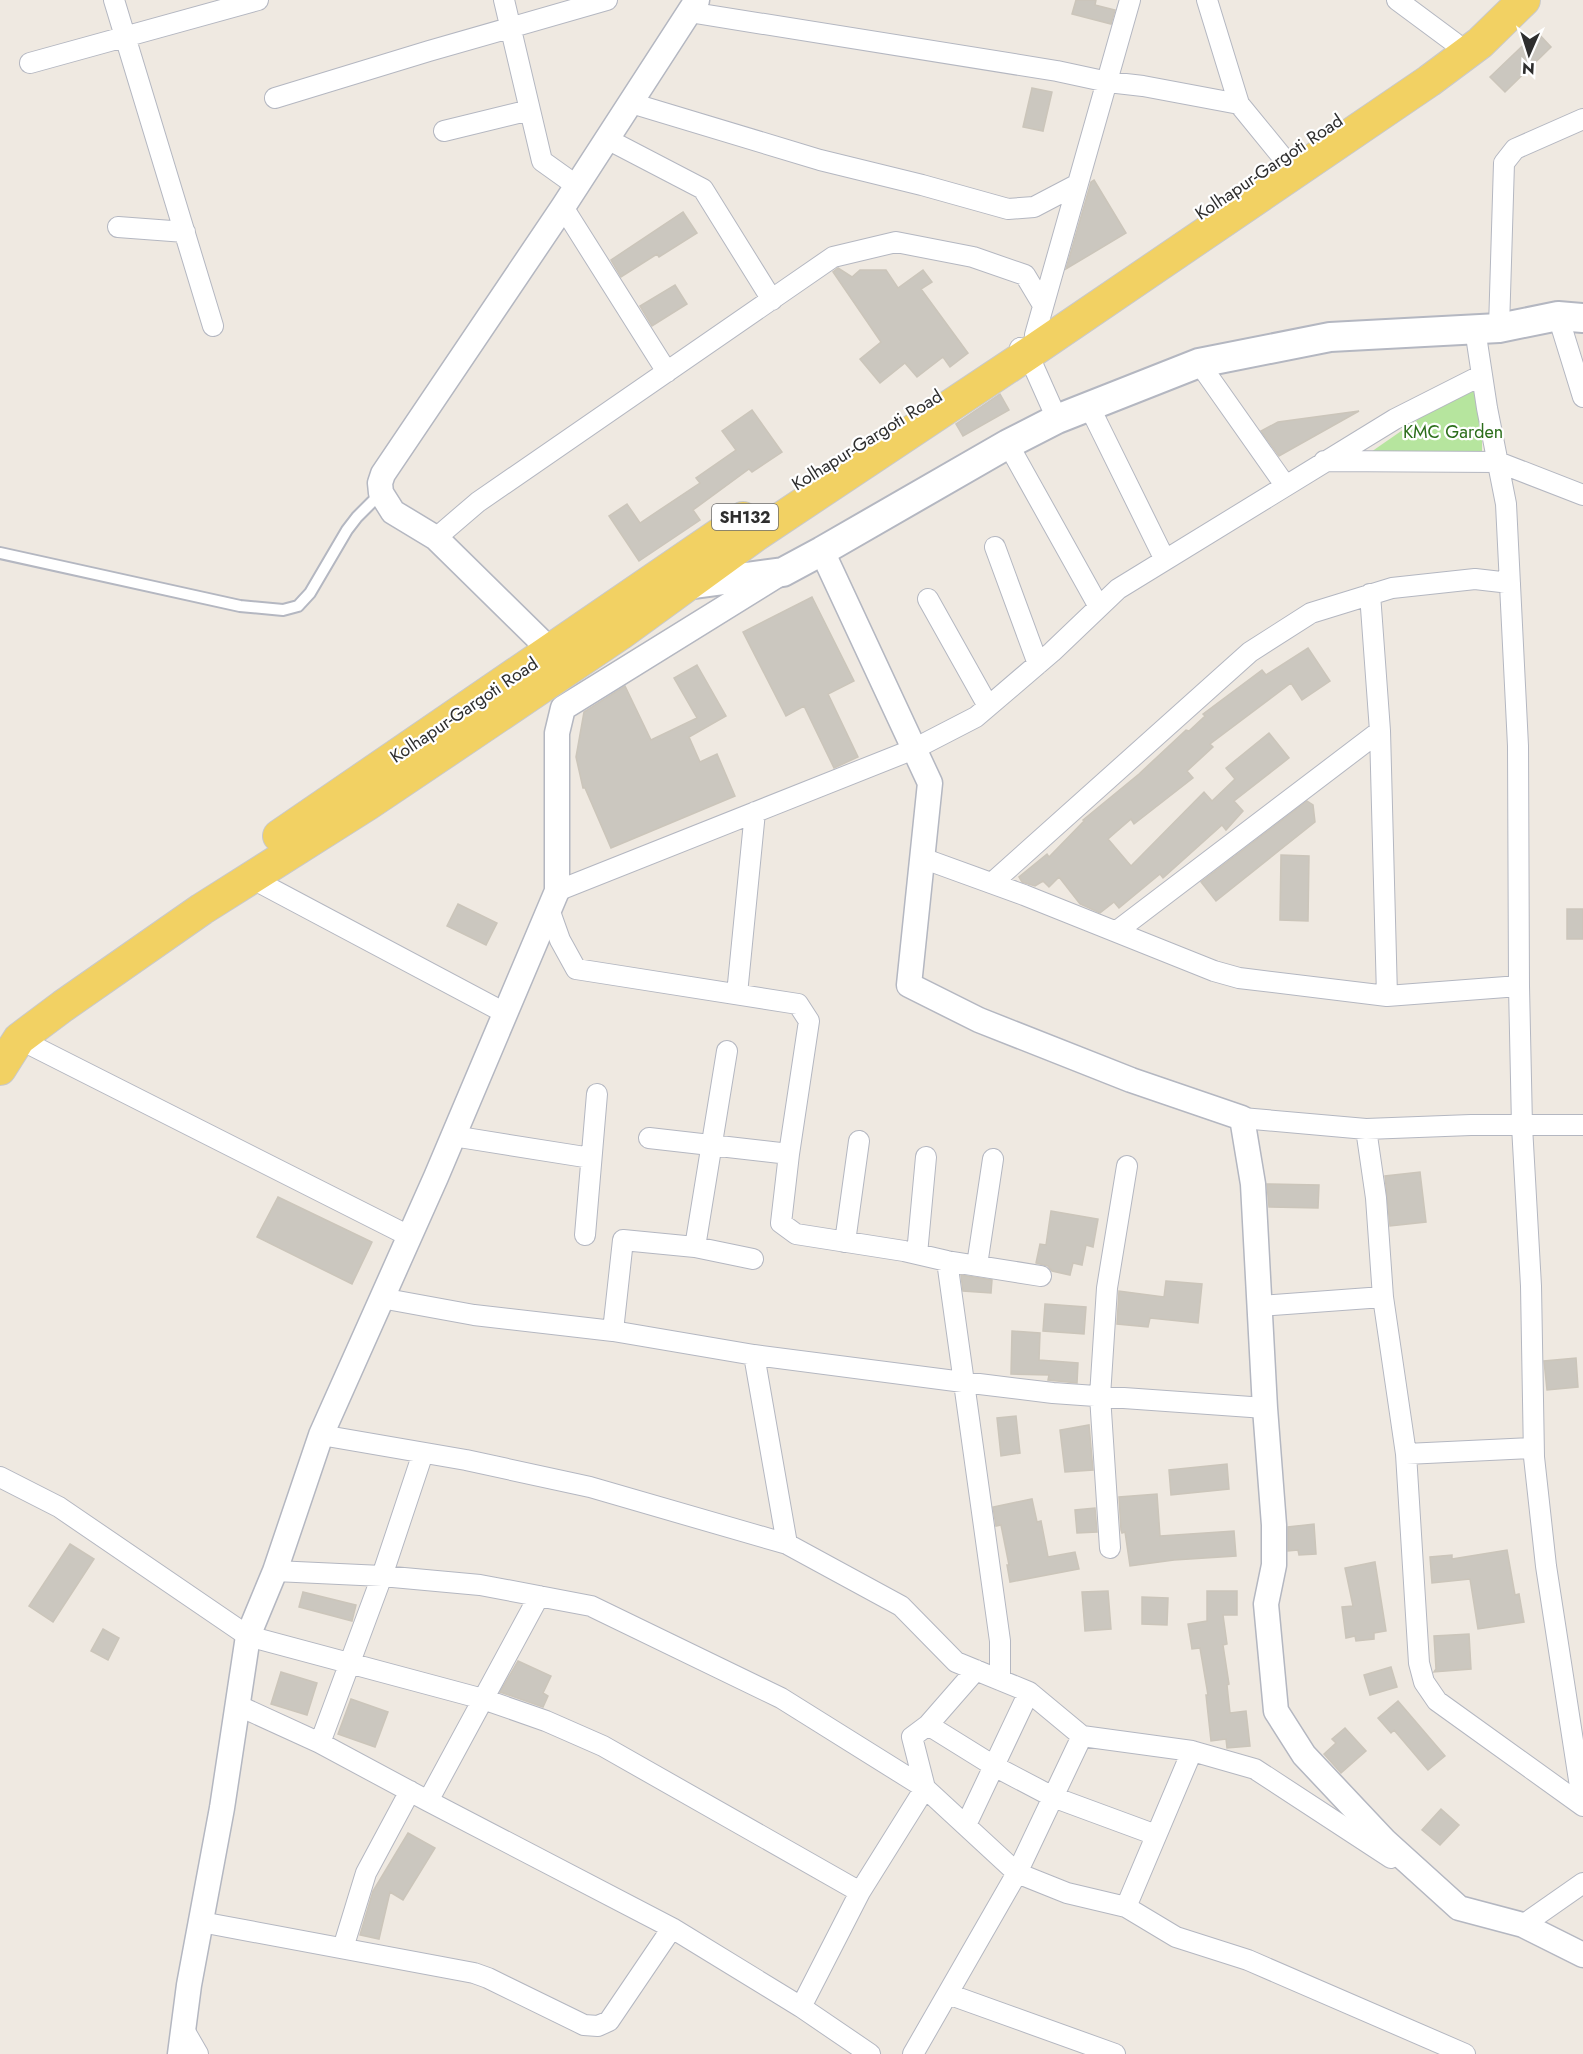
<svg xmlns="http://www.w3.org/2000/svg" width="1583" height="2054" font-family="Jost,sans-serif">
<rect width="100%" height="100%" fill="#efe9e1"/>
<!-- green -->
<path fill="#b6e59e" d="M1482,375V462L1358,461Z"/>
<!-- building -->
<path fill="#cbc7bf" stroke="#cbc5ba" stroke-width="1.5" d="M1076,0H1096L1095,5L1115,10L1111,24L1072,14Z
M1537,32L1551,47L1505,92L1490,77Z
M1032,88L1052,92L1043,131L1023,127Z
M1094,180L1126,233L1066,269L1091,182Z
M683,212L697,233L659,257L657,254L621,277L611,260Z
M838,268L852,277L860,270H886L898,288L923,270L932,282L921,289L968,353L950,367L943,357L917,377L905,363L880,383L860,359L881,342L833,272Z
M675,285L687,304L652,326L640,306Z
M1000,394L1009,410L963,436L956,424Z
M752,410L782,452L752,472L749,469L693,510L700,520L639,561L609,516L627,504L640,523L700,483L696,478L736,450L722,431Z
M1359,411L1279,456L1261,431L1278,422Z
M812,597L854,681L828,694L858,757L834,768L804,706L786,716L743,632Z
M1308,648L1330,681L1302,700L1291,683L1210,744L1213,747L1187,771L1193,778L1134,824L1131,819L1108,839L1131,866L1204,792L1212,801L1235,779L1226,768L1269,733L1289,758L1234,801L1243,811L1226,830L1222,825L1163,878L1160,874L1119,908L1114,902L1100,913L1080,904L1059,877L1049,887L1043,881L1035,886L1022,882L1019,877L1047,854L1049,857L1084,821L1083,820L1139,774L1186,730L1189,731L1205,716L1203,714L1262,670L1266,675Z
M697,665L726,716L689,737L700,762L717,754L735,796L611,848L585,788H583L576,757L584,712L625,686L651,740L697,718L674,678Z
M1307,801L1313,805L1315,822L1216,901L1201,882Z
M1281,855L1309,856L1308,921L1280,920Z
M458,904L497,923L486,945L447,926Z
M1567,909H1583V939H1567Z
M1420,1172L1426,1222L1390,1226L1385,1176Z
M1267,1184L1319,1185L1318,1208L1269,1207Z
M278,1197L372,1242L352,1284L257,1237Z
M1051,1211L1098,1219L1093,1247L1086,1245L1082,1265L1073,1263L1070,1275L1052,1271L1048,1266L1036,1263L1040,1244L1046,1245Z
M961,1275L992,1280L991,1293L963,1291Z
M1166,1281L1202,1284L1198,1323L1150,1318L1148,1327L1117,1324L1119,1291L1164,1297Z
M1045,1304L1086,1307L1084,1334L1043,1331Z
M1012,1331L1040,1333L1039,1360L1078,1363L1077,1383L1048,1380L1049,1375L1011,1374Z
M1576,1358L1578,1387L1547,1390L1544,1361Z
M1016,1416L1020,1453L1001,1456L997,1418Z
M1089,1425L1093,1470L1065,1472L1060,1430Z
M1227,1464L1229,1489L1171,1495L1169,1470Z
M1157,1494L1160,1536L1234,1531L1236,1556L1174,1560L1130,1566L1125,1532L1122,1533L1121,1530L1119,1497Z
M1032,1499L1037,1522L1041,1521L1048,1557L1075,1552L1079,1569L1010,1582L1007,1565H1009L1001,1525L996,1526L993,1507Z
M1095,1508L1097,1532L1077,1533L1075,1510Z
M1314,1524L1316,1554L1299,1555L1298,1550L1288,1551V1527Z
M70,1544L94,1559L53,1622L29,1606Z
M1507,1550L1515,1595L1519,1594L1524,1622L1478,1629L1470,1579L1432,1583L1430,1557L1452,1555V1559Z
M1375,1562L1386,1631L1374,1633V1639L1356,1641L1355,1636L1346,1638L1342,1607L1353,1606L1345,1568Z
M1108,1591L1111,1629L1085,1631L1082,1592Z
M1207,1591H1237V1615H1223L1227,1644L1223,1645L1229,1684L1227,1685L1230,1713L1246,1711L1250,1746L1227,1748L1226,1739L1211,1741L1206,1695H1208L1200,1648L1192,1649L1188,1624L1207,1621Z
M303,1592L356,1605L352,1621L299,1607Z
M1142,1597L1168,1598L1167,1625L1142,1624Z
M103,1629L119,1638L108,1660L91,1651Z
M1469,1634L1471,1669L1434,1672L1436,1669L1434,1636Z
M518,1661L551,1676L543,1693L548,1696L543,1707L500,1692Z
M1391,1667L1397,1687L1370,1695L1364,1675Z
M281,1672L317,1683L307,1715L271,1704Z
M351,1699L388,1712L375,1747L338,1734Z
M1398,1701L1445,1756L1428,1770L1394,1730L1391,1733L1378,1718Z
M1345,1728L1366,1751L1341,1773L1324,1754L1336,1743L1332,1739Z
M1441,1809L1459,1825L1440,1845L1422,1830Z
M408,1833L435,1848L403,1900L390,1892L379,1939L360,1935L373,1891Z"/>
<g fill="none" stroke-linecap="round" stroke-linejoin="round">
<!-- service casing -->
<g stroke="#b4b7c1" stroke-width="14">
<path id="service" d="M0,553L240,606L283,610L298,606L310,593L347,530L357,517L381,493"/>
</g>
<!-- minor casing -->
<g stroke="#b4b7c1" stroke-width="22">
<path id="minor" d="M114,0L213,326
M504,0L542,161L577,186
M1207,0L1239,104
M1397,0L1455,43
M689,12L1057,71L1108,82L1143,86L1239,104L1284,159
M30,63L258,0
M275,98L429,51L607,0
M631,103L820,160L922,185L1008,209L1034,207L1076,185
M444,131L530,110
M607,139L703,189L772,300
M563,207L667,372
M118,227L185,232
M1558,316L1583,397
M1499,328L1504,163L1515,149L1583,119
M1475,329L1487,408L1506,504L1518,746L1519,986L1522,1126L1531,1286L1534,1457L1546,1566L1583,1806
M1035,335L1130,0
M1020,348L1028,354L1057,419
M1199,363L1285,485
M1089,406L1165,560
M1008,444L1099,607
M1324,461L1498,462L1583,495
M436,538L478,502L833,257L896,242L973,257L1025,275L1043,305
M995,547L1038,664
M1370,594L1380,731L1387,996
M928,599L988,706
M922,858L1024,895L1214,971L1239,978L1387,996L1519,986
M251,878L505,1013
M992,883L1250,652L1311,613L1392,588L1475,579L1510,583
M557,891L914,749L976,717L1052,652L1118,589L1395,419L1482,375
M549,909L560,940L576,969L798,1004L809,1021L789,1154L781,1223L796,1234L904,1251L947,1261L1041,1276
M1117,931L1380,731
M737,994L755,812
M19,1039L409,1236
M1242,1118L1366,1129L1376,1198L1383,1297L1406,1454L1419,1663L1424,1682L1437,1701L1583,1806
M1366,1129L1471,1125H1583
M453,1136L591,1158
M649,1138L789,1154
M585,1235L597,1094
M845,1242L859,1141
M695,1247L727,1051
M917,1254L926,1157
M947,1261L1000,1641V1680
M977,1265L993,1159
M381,1298L474,1315L613,1331L754,1355L963,1382L1053,1393L1265,1408
M1260,1306L1383,1297
M613,1331L623,1240L695,1247L753,1259
M754,1355L787,1544
M321,1435L466,1460L590,1487L787,1544L901,1606L956,1662L1029,1692L1082,1736L1017,1873L1067,1893L1126,1907L1176,1937L1248,1960L1465,2054
M1406,1454L1533,1448
M0,1477L59,1507L248,1636L483,1699L546,1721L603,1746L860,1892L801,2007
M1110,1548L1100,1396L1107,1288L1127,1166
M275,1571L382,1576L480,1585L591,1606L781,1698L925,1788L1017,1873L913,2054
M237,1705L320,1743L428,1801L672,1928L801,2007L870,2054
M928,1725L994,1766L1053,1797L1156,1835
M1082,1736L1192,1751L1255,1769L1391,1858
M320,1743L382,1576L423,1453
M428,1801L539,1596
M966,1825L1029,1692
M860,1892L925,1788L912,1737L928,1725L976,1670
M1126,1907L1192,1751
M201,1922L474,1973L488,1978L584,2025L598,2026L609,2021L672,1928
M1523,1925L1583,1883
M343,1948L366,1873L410,1791
M948,1994L1115,2054
M183,2028L198,2054"/>
</g>
<!-- tertiary casing -->
<g stroke="#b4b7c1" stroke-width="27">
<path id="tertiary" d="M822,551L930,783L909,985L979,1020L1131,1080L1242,1118L1253,1184L1265,1408L1274,1525V1565L1266,1604L1276,1711L1304,1755L1385,1841L1459,1908L1523,1925L1583,1955
M555,666L551,651L436,538L393,512L381,493L380,483L383,474L563,207L697,0
M180,2054L189,1985L222,1808L248,1636L275,1571L321,1435L436,1177L557,891V733L563,708L779,574"/>
</g>
<!-- secondary casing -->
<g stroke="#b4b7c1" stroke-width="32">
<path id="secondary" d="M687,585L783,572L822,551L1008,444L1057,419L1199,363L1330,337L1499,328L1558,316L1583,318"/>
</g>
<!-- primary casing -->
<g stroke="#c9c9c9" stroke-width="34">
<path id="primary" d="M279,836L743,518
M0,1069L19,1039L63,1006L202,909L368,804L558,676L620,634L756,535L1028,354L1429,81L1480,43L1524,0"/>
</g>
<!-- service -->
<use href="#service" stroke="#fff" stroke-width="10"/>
<!-- minor -->
<use href="#minor" stroke="#fff" stroke-width="20"/>
<!-- tertiary -->
<use href="#tertiary" stroke="#fff" stroke-width="24"/>
<!-- secondary -->
<use href="#secondary" stroke="#fff" stroke-width="28"/>
<!-- primary -->
<use href="#primary" stroke="#f2d163" stroke-width="32"/>
</g>
<g text-anchor="middle" stroke-width="4.5" stroke-linejoin="round" paint-order="stroke">
<!-- shield labels -->
<rect fill="#fff" stroke="#6d6d6d" stroke-width="1.5" x="712" y="504" width="66" height="26" rx="4.5"/>
<g font-size="16" font-weight="bold" fill="#2e2e2e">
<text x="745" y="523">SH132</text>
</g>
<!-- street labels -->
<g font-size="18" fill="#2e2e2e" stroke="#fff">
<text transform="translate(1269 167) rotate(-34)" y="6">Kolhapur-Gargoti Road</text>
<text transform="translate(867 440) rotate(-32)" y="6">Kolhapur-Gargoti Road</text>
<text transform="translate(464 710) rotate(-34)" y="6">Kolhapur-Gargoti Road</text>
</g>
<!-- park labels -->
<g font-size="18" fill="#2c6e1b" stroke="#fff">
<text x="1453" y="438">KMC Garden</text>
</g>
</g>
<!-- north arrow -->
<g transform="translate(1529 54) rotate(183)" stroke="#ffffff" stroke-width="4.5" paint-order="stroke">
<path d="M0-4.5L10 22L0 15L-10 22Z" fill="#2e2e2e"/>
<text y="-9" font-size="16" font-weight="bold" text-anchor="middle" fill="#2e2e2e">N</text>
</g>
</svg>
